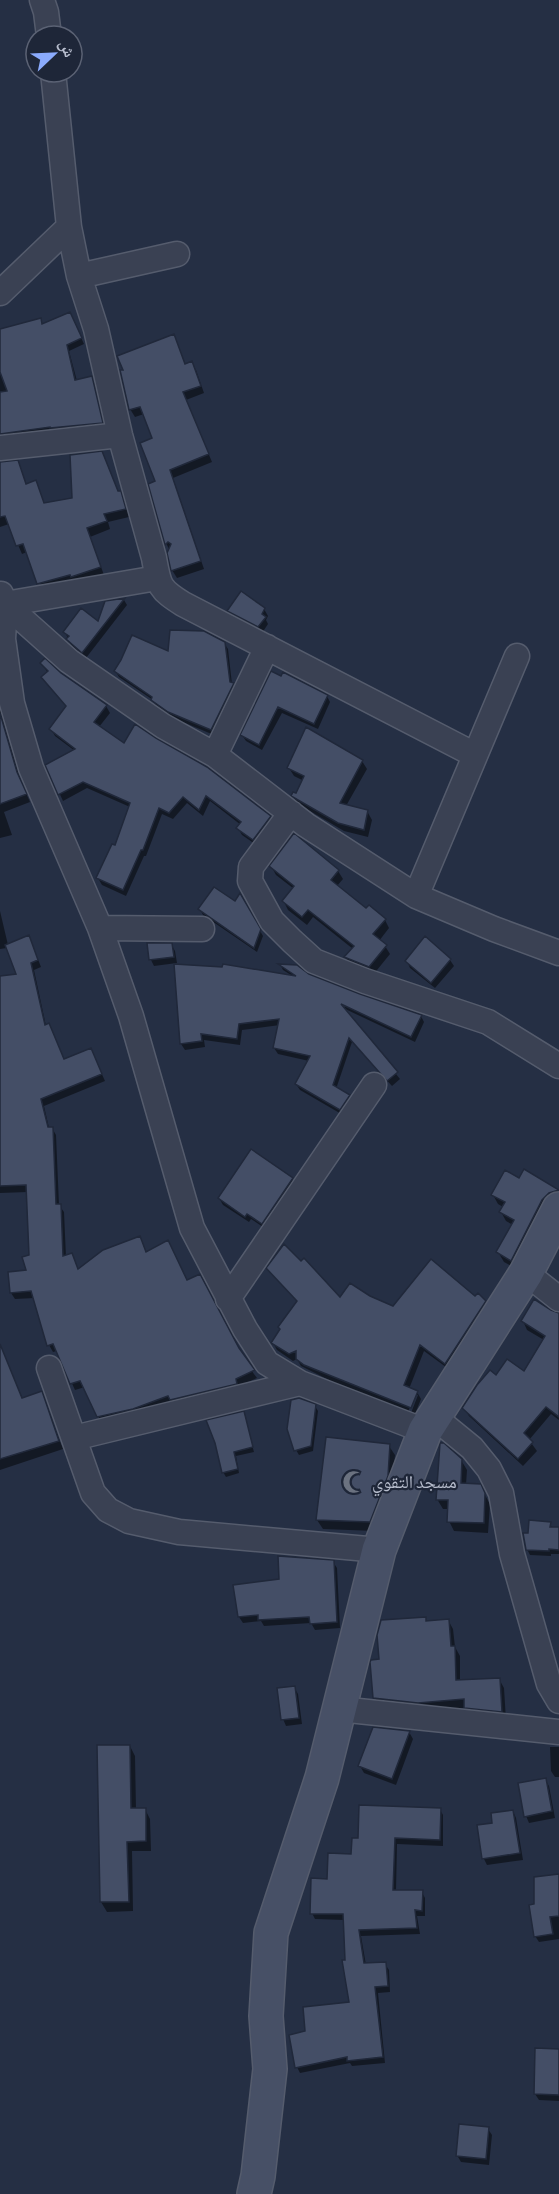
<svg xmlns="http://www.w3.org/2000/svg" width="559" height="2194" font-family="'Alegreya Sans','Noto Naskh Arabic',sans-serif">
<rect width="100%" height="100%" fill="#252f44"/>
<!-- shadow -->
<path fill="#0007" d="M40,320L43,326L73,320L84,344L69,351L77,381L91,378L95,384L105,428L4,439L0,432V337Z
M173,336L186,365L191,363L196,370L204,393L186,400L212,462L173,478L204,569L177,578L172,570L170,551L167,545L150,485L157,482L154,439L144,414L135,417L130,409Z
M102,453L119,493L125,501L129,517L108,522L110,529L90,537L104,575L77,585L43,591L27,552L22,554L9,524L0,527V463L17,462L27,485L36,482L45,505L73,499Z
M124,600L127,605L86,658L71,645L65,632L99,623L106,603Z
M264,609L268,616L266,620L268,624L262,633L233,617L229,611Z
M224,643L228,649L232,684L236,690L214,735L173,718L156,706L153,700L119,677L116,672L169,653Z
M42,663L106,706L110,713L99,727L125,745L270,817L274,824L258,846L242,835L238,828L241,825L210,801L203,816L187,803L173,819L162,814L146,856H144L126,896L102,885L98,878L116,847L130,807L87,788L63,801L47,766L75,751L55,736L51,729L67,707Z
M281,678L327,696L330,702L318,729L282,713L262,750L246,741L242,735Z
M0,700L2,716L21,782L30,802L4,812L12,835L0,838Z
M362,761L367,769L346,806L367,811L372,820L368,837L344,831L298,804L293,796L296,794L304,781L294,776L289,768Z
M294,836L338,871L343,879L337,886L366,910L385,920L389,928L379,941L385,946L390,954L373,975L350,966L346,958L353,949L313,917L307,925L288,910L284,902L294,889L276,875L271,866Z
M240,896L263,936L257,952L203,915L200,909L235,903Z
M0,911L8,945L32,944L41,967L34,970L46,1026L64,1061L91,1050L105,1081L44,1106L49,1128H52L56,1135L59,1205L64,1212L66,1257L78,1270L143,1245L147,1254L187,1282L257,1378L239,1386L102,1424L85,1387L75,1390L57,1351L53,1352L49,1345L35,1298L15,1299L11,1293L28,1272L31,1256L28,1192L0,1193V1020L21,983L7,948L0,949Z
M171,944L175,951L177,963L154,966L151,960Z
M450,960L454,966L435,988L410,968L407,961Z
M281,966L421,1016L424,1022L415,1042L343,1008L400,1079L392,1086L352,1042L336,1089L349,1096L352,1102L343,1115L300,1090L296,1084L309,1061L278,1054L274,1048L280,1025L242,1030L240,1045L204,1040L205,1047L185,1050L181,1044L294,977L283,970Z
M524,1171L559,1191V1202L517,1269L504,1262L498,1252L513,1225L506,1221L501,1212L503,1207L498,1204L493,1195L519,1180Z
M292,1179L295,1186L266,1229L251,1219L249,1222L223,1205L219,1198Z
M268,1268L341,1299L369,1297L394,1308L475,1298L484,1302L488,1309L450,1370L424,1351L409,1389L417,1392L421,1399L415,1414L411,1413L418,1395H415L408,1412L341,1386L301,1366L297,1359L293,1361L277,1350L273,1343L298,1302Z
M559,1317V1420L551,1414L529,1440L537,1451L523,1466L469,1416L464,1408L496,1378L524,1373L544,1340L527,1330L523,1321Z
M9,1368L23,1399L41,1393L63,1449L0,1470V1371Z
M315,1406L318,1411L313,1451L299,1455L296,1450Z
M243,1413L254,1452L236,1456L239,1473L226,1477L223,1472Z
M389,1446L395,1455L392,1486L375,1531L323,1529L317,1520Z
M461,1460L467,1470L466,1485L480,1486L490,1504L488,1533L454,1531L449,1521V1509H443L437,1499Z
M550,1524L553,1529H559V1554H551V1556L530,1555L527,1549L529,1535Z
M333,1562L337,1568L340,1628L315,1630L311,1623L264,1626L261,1621L243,1623L239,1617L280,1581Z
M425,1618L427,1622L448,1620L453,1629L455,1647L460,1656V1682L499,1679L504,1688L506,1720L471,1716L466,1708L424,1711L380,1707L375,1698L381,1661Z
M294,1687L298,1694L302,1724L286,1726L283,1719Z
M374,1729L409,1732L413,1739L396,1785L364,1773L360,1766Z
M130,1746L135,1756L136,1809H145L150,1819L151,1851H132L133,1911L107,1912L101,1902Z
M550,1747H559V1777H555L551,1771Z
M545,1779L549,1786L555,1818L529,1823L526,1816Z
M440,1809L443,1815V1846L397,1844L396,1891L422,1892L425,1898V1916H417L420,1934L361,1936L366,1965L385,1964L389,1970L390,1992L378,1993L385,2063L352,2066L350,2063L300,2073L297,2067L307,2032L351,2003L344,1920L315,1919L312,1913L329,1880L353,1855L359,1839Z
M513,1811L516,1818L523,1860L487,1865L484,1859L494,1824Z
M559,1876V1939L539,1942L535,1936L536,1905Z
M559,2051V2101L539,2100L535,2094Z
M488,2129L492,2135L489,2165L461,2162L457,2155Z"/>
<!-- building -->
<path fill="#444e66" stroke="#20283a" stroke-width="1.5" d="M70,312L82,338L67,345L75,380L92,376L103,423L50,428V427L0,434V392L7,391L0,372V329L41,318L42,324Z
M174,334L185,364L192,361L201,386L183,392L209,454L170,470L201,561L171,571L167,553L171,544L168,542L165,545L148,484L155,481L140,443L152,438L140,407L129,410L120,370H123L117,356Z
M102,451L118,491H121L126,509L104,514L107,521L87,528L101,567L71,577L70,575L37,584L23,544L16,546L5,516L0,517V462L18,460L26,484L36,480L44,503L72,498L70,455Z
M241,591L265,608L262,614L266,617L258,627L227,611Z
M125,598L82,653L66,639L69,636L63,632L81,608L98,621L105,601Z
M170,630L204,631L225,642L230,682L234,683L211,730L168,712L151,700L152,697L114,671L121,660L132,635L168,651Z
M45,658L61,673L107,705L94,722L124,743L135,724L156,738L207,767L271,816L253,840L236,828L241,822L206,796L199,810L183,797L169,813L159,808L143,850H141L123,890L96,878L112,844L115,845L130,803L83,782L58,795L45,765L75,749L49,729L66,706L41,677L48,671L40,663Z
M271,671L281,676L283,672L328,695L314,724L278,707L259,745L240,735Z
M0,713L17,772L27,794L0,804Z
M306,727L363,760L340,803L368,810L364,830L338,823L291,796L293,792L296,793L304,776L287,768Z
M294,833L339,870L331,880L366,908L369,905L386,919L373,934L387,945L369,967L344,957L354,946L308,910L302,917L282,901L294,886L269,866Z
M214,887L235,901L240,893L261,929L254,948L198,909Z
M29,935L38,960L31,963L45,1025L49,1023L64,1059L91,1048L102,1074L41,1099L48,1127H53L56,1204H61L63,1256L72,1253L78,1269L103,1250L140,1236L146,1252L168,1240L187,1280L200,1274L239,1348L255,1370L236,1379L237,1384L170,1400L168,1396L133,1409L97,1417L80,1381L70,1384L53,1344L47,1346L31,1291L10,1293L8,1272L26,1270L22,1257L29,1255L26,1185L0,1186V976L16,974L5,945Z
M425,936L451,959L431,983L405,961Z
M147,943H172L174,957L149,960Z
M174,964L222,967L223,964L296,976L278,964L297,965L309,974L360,994L422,1015L411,1037L341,1004L398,1072L387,1081L349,1038L333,1085L350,1095L340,1110L295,1084L310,1056L273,1048L279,1019L239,1024L237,1039L201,1034L202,1041L180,1044Z
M251,1149L293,1178L262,1224L247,1214L245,1217L218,1198Z
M524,1169L559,1190L549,1193L542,1200L511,1261L496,1252L514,1220L499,1212L505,1202L491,1195L505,1170L519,1178Z
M284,1244L301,1261L304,1258L340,1297L350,1283L370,1296L393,1306L431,1259L475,1296L478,1293L486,1301L445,1364L420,1345L404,1385L418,1391L411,1408L304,1365L296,1359V1351L289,1354L271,1343L280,1329L278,1327L297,1301L266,1268Z
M534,1299L551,1310L559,1313V1417L546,1407L524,1433L533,1442L518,1459L462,1408L477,1385L490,1370L496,1375L507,1359L524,1371L545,1336L521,1321Z
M0,1344L22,1398L42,1391L59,1441L0,1459Z
M299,1398L316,1404L311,1446L294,1451L287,1429L291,1400Z
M244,1411L253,1447L234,1452L238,1469L222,1473L215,1443L206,1420Z
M326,1437L390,1444L388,1476L370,1522L316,1520Z
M440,1443H444L462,1459L461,1483L481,1484L485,1493L484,1523L447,1522L448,1500H436Z
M529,1520L551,1522L550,1527H559V1550L549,1549V1551L526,1550L523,1533H528Z
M278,1556L334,1560L337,1622L310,1624L309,1617L258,1620V1615L238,1617L233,1585L279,1579Z
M426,1617V1621L449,1619L451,1646H455L456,1680L500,1678L502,1712L464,1708V1699L418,1703L373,1698L370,1662L371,1660L379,1659L377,1635L381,1620Z
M295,1686L299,1718L281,1720L277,1688Z
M373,1727L410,1731L392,1779L358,1766Z
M97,1745H130L131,1808H146V1841L127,1842L129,1902H100Z
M546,1778L552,1811L524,1817L518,1783Z
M359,1805L441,1808L440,1840L395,1838L393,1890H423L422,1911L415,1910L417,1928L359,1930L364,1963L386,1962L388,1986L375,1987L383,2057L347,2061V2057L295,2068L289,2035L305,2031L303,2007L349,2002L342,1960H345L343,1914H310L311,1878L327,1879L328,1853L351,1854L352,1838H358Z
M513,1810L520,1853L482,1859L477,1825L492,1823L491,1813Z
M559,1874V1916L550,1917L553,1934L534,1937L529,1905L534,1904V1877Z
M535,2048L559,2049V2095L534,2094Z
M459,2124L489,2127L486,2159L456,2156Z"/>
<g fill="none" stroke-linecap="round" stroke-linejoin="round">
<!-- street casing -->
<g stroke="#555c6d" stroke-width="27">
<path id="street" d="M42,0L46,12L49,36
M53,72L69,227L79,276L96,329L120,435L154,558C159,586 159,589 183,604L475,755
M79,276L177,254
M0,293L69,227
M0,448L120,435
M157,578L5,604L3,639L12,703L31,768L100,928L131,1016L192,1228L245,1329L267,1363L300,1383L425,1431
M1,594L5,604L69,661L163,726L215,755L306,825L416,896L494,929L559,953
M215,755L267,647
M291,813L251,867L250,881L272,921L292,941L314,961L365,981L488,1022L559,1066
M416,896L517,656
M100,928L202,929
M526,1273L559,1299
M228,1299L374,1085
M49,1368L93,1493L108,1510L129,1521L179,1532L379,1550
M434,1417L472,1448L489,1469L501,1493L512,1554L549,1684L559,1701
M74,1438L300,1383
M339,1709L559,1732"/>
</g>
<!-- secondary casing -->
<g stroke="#555c6d" stroke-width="36">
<path id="secondary" d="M254,2194L258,2176L270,2069L266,2016L271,1933L322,1778L379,1550L425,1431L526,1273L559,1209"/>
</g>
<!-- street -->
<use href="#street" stroke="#3a4153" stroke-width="24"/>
<!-- secondary -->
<use href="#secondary" stroke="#475066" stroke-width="33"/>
</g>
<!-- icons -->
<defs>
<g id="mosque-bare" transform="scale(1.8)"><path d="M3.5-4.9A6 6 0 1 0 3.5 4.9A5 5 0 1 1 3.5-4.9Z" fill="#6b7280" stroke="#1e2638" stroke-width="2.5" paint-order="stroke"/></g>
</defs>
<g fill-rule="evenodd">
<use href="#mosque-bare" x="354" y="1482"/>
</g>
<g text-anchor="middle" stroke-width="4.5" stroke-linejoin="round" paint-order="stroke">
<!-- poi labels -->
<g font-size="18" fill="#b7bdcd" stroke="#1e2638" text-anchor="start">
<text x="372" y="1488">مسجد التقوي</text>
</g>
</g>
<!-- north arrow -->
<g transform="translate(54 54) rotate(67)"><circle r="28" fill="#1e2638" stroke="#5b6274" stroke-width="1.5"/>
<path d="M0-4.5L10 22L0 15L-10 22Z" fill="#8babfd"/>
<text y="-9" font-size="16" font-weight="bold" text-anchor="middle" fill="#b7bdcd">ش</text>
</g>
</svg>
